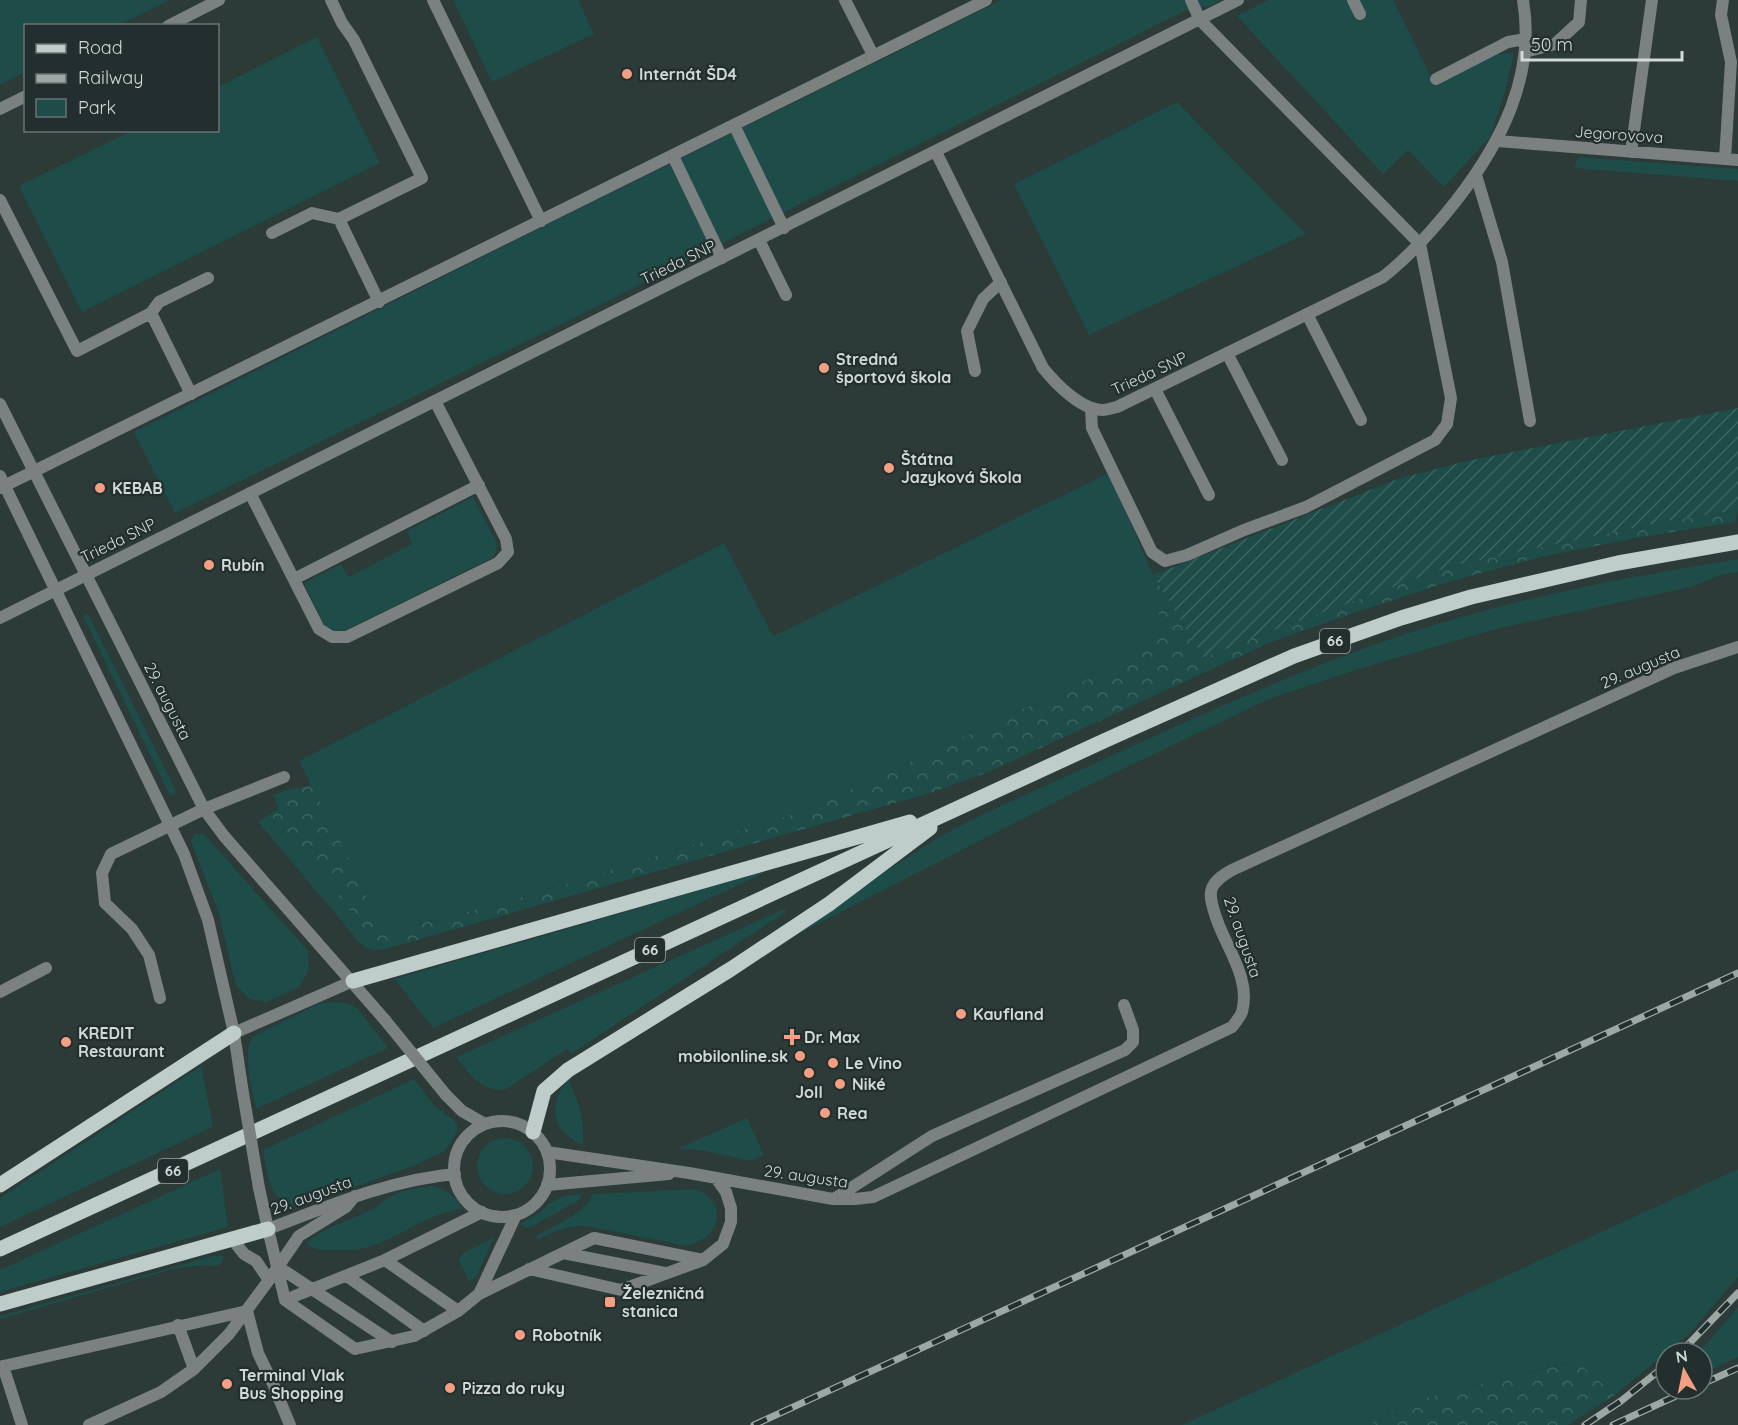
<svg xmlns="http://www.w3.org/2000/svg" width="1738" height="1425" font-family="Quicksand,sans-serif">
<defs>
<pattern id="forest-crowns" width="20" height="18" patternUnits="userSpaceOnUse" patternTransform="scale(1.5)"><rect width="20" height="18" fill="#1d4c49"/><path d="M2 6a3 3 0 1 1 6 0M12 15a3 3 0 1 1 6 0" fill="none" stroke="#3d6562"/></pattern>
<pattern id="garden-furrows" width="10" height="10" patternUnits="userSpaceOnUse" patternTransform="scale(1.5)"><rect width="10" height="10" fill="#1d4c49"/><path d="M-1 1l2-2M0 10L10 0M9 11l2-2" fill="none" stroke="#3d6562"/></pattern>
</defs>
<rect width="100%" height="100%" fill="#2c3a38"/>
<!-- green -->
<path fill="#1d4c49" d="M0,0H170L119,25L26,26L25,72L0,85Z
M453,0H578L594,34L492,82Z
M1002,0H1221L1210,6L1184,11L568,321L175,513L134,432L554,221Z
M1268,0H1393L1435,85L1497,54L1514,53L1505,92L1490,137L1444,187L1408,150L1383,174L1237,16Z
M317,37L380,163L82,312L19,186L131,131L218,130V87Z
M1177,102L1306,234L1089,335L1014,184Z
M1578,157L1738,169V181L1574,168Z
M1109,473L1153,575L1160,624L1125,662L801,812L502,903L392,931L385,929L381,925L299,761L724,543L773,636Z
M473,497L496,541L497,551L492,558L346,630L334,631L324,625L304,583L341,564L348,577L412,544L407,531Z
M1738,559V572L1721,575L1691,587L1496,629L1352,671L1269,699L1079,790L796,935C848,899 899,859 954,829C1005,802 1060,780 1113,755C1227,703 1341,651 1461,617C1552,591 1645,574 1738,559Z
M88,614L176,791L175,795L169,794L83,616Z
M271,813L277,827L290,844L309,860L344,902L364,931L378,944L393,947C378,951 371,953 359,942L258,822Z
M194,834H204L308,951L309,970L299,987L267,1002L250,999L236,986L218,911L191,842Z
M766,872L433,1028L394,979L759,873Z
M784,909H786L784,913L571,1054L567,1049L506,1089C482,1093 470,1075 456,1057Z
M331,1002L346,1003L357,1008L388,1048L256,1109C252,1088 242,1057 252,1037L318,1004Z
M201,1066L213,1127L0,1227V1198Z
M414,1079L434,1105L457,1123V1132L445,1151L416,1165L307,1204C269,1211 268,1177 263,1150Z
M568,1079C580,1104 584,1117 583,1145C551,1131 547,1106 568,1079Z
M747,1118L764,1155L750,1161L706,1151L679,1148Z
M477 1166a28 28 0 1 1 56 0a28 28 0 1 1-56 0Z
M220,1169L228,1227L0,1292V1270Z
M1738,1169V1277L1690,1333L1615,1395L1575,1361L1409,1402L1369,1425H1182Z
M433,1186C446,1190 457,1196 462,1209C427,1213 399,1239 365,1248C355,1251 344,1250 333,1250C324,1250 312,1250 306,1243C330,1223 347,1223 372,1209C378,1206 382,1202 388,1198C400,1190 418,1187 433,1186Z
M696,1189C731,1204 719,1238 687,1246L586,1226C567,1226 555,1231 538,1240L536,1236C555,1225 583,1215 593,1194Z
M582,1194L579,1200L533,1226L527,1228L520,1224L539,1213L550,1203L564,1196Z
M494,1237L476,1277L469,1282L459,1260L462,1254Z
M212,1256H224L222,1263L217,1266L203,1265L173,1269L0,1319V1316Z
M1738,1307V1357L1702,1374V1353H1695L1708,1342Z"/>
<!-- forest -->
<path fill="url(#forest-crowns)" d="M1738,510L1735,522L1636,538L1541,557L1445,583L1357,612L1271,642L986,773L933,792L393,947L378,944L364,931L344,902L309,860L290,844L277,827L271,813L279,808L273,795L288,790L312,785L381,925L385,929L392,931L502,903L801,812L1125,662L1160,624L1153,575L1204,658L1268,632L1451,566L1667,521Z
M1576,1361L1615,1395L1568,1425H1369L1409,1402Z"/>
<!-- garden -->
<path fill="url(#garden-furrows)" d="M1738,408V510L1667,521L1451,566L1268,632L1204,658L1153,575L1398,479L1466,461Z"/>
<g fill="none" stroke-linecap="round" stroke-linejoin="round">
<!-- service -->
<path stroke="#7b8181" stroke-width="12" d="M331,0L342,23L354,40L422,178L339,219
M1353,0L1360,14
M1723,0L1721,15L1731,62L1725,159
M168,26L219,0
M1525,52L1555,44L1579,22L1581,0
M1436,79L1508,42L1526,39
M0,109L26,96
M734,125L784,228
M1497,141L1738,160
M1631,152L1652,0
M673,156L722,258
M1476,175L1502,262L1530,421
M0,200L77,351L151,313L159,302L208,278
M339,219L379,302
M272,233L312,213L339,219
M759,240L786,295
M151,313L191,394
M1307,314L1361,420
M1227,353L1282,460
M975,371L967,331L983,299L1001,282
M1155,389L1209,495
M1091,409L1092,428L1152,552L1165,561L1187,555L1244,530L1306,507L1435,440L1447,424L1451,398L1420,244
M250,493L319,629L332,637H347L498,563L508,552L506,539L435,401
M294,579L479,485
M0,992L46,968
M160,998L149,955L132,929L105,903L102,873L111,854L204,809L284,777
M547,1152L689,1173L833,1199H855L873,1197L1232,1027C1235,1023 1240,1017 1242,1012C1252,976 1222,943 1214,911C1212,904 1209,895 1212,888C1216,879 1225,874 1232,870L1674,668L1738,647
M547,1185L669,1174
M834,1199L932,1136L1125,1050L1133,1042V1030L1124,1005
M268,1229L285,1300L355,1349L414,1336L458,1311L479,1294L594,1238L703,1260
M233,1240L244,1254L256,1261L269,1280
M563,1253L665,1273
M385,1260L458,1311
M277,1266L392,1342
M529,1269L621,1290L703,1260L723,1244L731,1222V1208L726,1192L716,1178
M347,1276L424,1331
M479,1294L516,1215
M285,1300L385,1260L482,1212
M247,1311L258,1353L273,1384L290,1425
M178,1325L194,1369
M3,1366L22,1425
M0,1367L247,1311
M89,1425L161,1392L194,1369L229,1334L269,1280L299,1236L346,1207L355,1196"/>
<!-- minor -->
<path stroke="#7b8181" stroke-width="12" d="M433,0L541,221
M845,0L873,55
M1191,0L1200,20L1420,244
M936,152L1043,368C1056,384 1081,410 1103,410C1107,410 1113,408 1117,407L1383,277C1411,255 1434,229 1456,201C1501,143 1536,76 1523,0
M0,488L986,0
M0,618L1238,0"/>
<!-- tertiary -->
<path stroke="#7b8181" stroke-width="12" d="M0,404L204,809L224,836L385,1020
M0,476L184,854L208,920L234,1033L242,1087
M234,1033L353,981
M446,1095L462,1111L485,1124
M454 1169a48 48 0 1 1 96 0a48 48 0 1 1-96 0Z
M259,1188L268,1229C329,1206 389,1180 455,1174"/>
<!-- primary -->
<path stroke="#beccca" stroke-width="15" d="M353,981L910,822
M533,1132L544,1091L568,1070L731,969L829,904L930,828
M0,1185L234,1033
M0,1249L1106,740L1294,656L1401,618L1471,597L1618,563L1738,542
M0,1304L268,1229"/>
<!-- rail casing -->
<g stroke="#9da8a6" stroke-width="7">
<path id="rail" d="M1680,1353L1738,1293
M1702,1384L1738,1368
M754,1425L1738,973
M1585,1425L1621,1401L1666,1365
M1613,1425L1691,1389"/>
</g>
<!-- rail -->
<use href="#rail" stroke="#222f2e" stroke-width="4.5" stroke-dasharray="14" stroke-linecap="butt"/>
<!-- tertiary-bridge -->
<path stroke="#7b8181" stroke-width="12" d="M385,1020L446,1095
M242,1087L259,1188"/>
</g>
<!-- markers -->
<g fill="#f39f84" stroke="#222f2e" stroke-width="2">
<circle cx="627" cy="74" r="6"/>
<circle cx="824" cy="368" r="6"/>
<circle cx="889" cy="468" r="6"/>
<circle cx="100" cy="488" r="6"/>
<circle cx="209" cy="565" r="6"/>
<circle cx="961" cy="1014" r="6"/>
<path d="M789 1028h6v6h6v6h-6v6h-6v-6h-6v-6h6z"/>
<circle cx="66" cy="1042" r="6"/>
<circle cx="800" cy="1056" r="6"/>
<circle cx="833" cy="1063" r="6"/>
<circle cx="809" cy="1073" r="6"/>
<circle cx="840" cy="1084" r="6"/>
<circle cx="825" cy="1113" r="6"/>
<rect x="604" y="1296" width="12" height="12" rx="3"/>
<circle cx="520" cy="1335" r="6"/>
<circle cx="227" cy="1384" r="6"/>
<circle cx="450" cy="1388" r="6"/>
</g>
<g text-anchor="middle" stroke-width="4.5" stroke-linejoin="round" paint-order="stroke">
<!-- shield labels -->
<g fill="#222f2e" stroke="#9ca7a5" stroke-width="1.5">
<rect x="1320" y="629" width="30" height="24" rx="4.5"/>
<rect x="635" y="938" width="30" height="24" rx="4.5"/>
<rect x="158" y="1159" width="30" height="24" rx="4.5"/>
</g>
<g font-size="15" font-weight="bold" fill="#d1dad8">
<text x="1335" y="646">66</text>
<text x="650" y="955">66</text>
<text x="173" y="1176">66</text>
</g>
<!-- poi labels -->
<g font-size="16" font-weight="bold" fill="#d1dad8" stroke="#222f2e" text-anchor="start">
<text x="639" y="80">Internát ŠD4</text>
<text x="836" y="365">Stredná<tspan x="836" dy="18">športová škola</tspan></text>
<text x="901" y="465">Štátna<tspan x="901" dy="18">Jazyková Škola</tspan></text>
<text x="112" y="494">KEBAB</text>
<text x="221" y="571">Rubín</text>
<text x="973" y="1020">Kaufland</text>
<text x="78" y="1039">KREDIT<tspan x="78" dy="18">Restaurant</tspan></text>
<text x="804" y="1043">Dr. Max</text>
<text x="788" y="1062" text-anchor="end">mobilonline.sk</text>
<text x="845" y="1069">Le Vino</text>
<text x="852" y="1090">Niké</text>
<text x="809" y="1098" text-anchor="middle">Joll</text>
<text x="837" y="1119">Rea</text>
<text x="622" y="1299">Železničná<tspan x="622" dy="18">stanica</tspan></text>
<text x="532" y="1341">Robotník</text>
<text x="239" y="1381">Terminal Vlak<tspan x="239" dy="18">Bus Shopping</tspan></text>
<text x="462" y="1394">Pizza do ruky</text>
</g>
<!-- street labels -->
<g font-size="16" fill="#d1dad8" stroke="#222f2e">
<text transform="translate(1619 134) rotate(4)" y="6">Jegorovova</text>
<text transform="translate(678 262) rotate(-26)" y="6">Trieda SNP</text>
<text transform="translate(1149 373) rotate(-25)" y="6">Trieda SNP</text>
<text transform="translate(118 540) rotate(-26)" y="6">Trieda SNP</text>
<text transform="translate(1640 667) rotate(-23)" y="6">29. augusta</text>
<text transform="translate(168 701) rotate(63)" y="6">29. augusta</text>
<text transform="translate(1243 937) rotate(71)" y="6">29. augusta</text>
<text transform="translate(806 1176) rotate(8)" y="6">29. augusta</text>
<text transform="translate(311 1195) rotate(-20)" y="6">29. augusta</text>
</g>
</g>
<!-- legend -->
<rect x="24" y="24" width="195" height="108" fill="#222f2e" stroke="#687372" stroke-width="1.5"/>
<rect x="36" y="44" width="30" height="9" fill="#beccca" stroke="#687372" stroke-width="1.5"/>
<text x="78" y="54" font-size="18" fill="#d1dad8">Road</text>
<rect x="36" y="74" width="30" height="9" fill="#9da8a6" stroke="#687372" stroke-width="1.5"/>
<text x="78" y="84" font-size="18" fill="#d1dad8">Railway</text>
<rect x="36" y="99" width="30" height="18" fill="#1d4c49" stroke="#687372" stroke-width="1.5"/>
<text x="78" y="114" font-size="18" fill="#d1dad8">Park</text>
<!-- north arrow -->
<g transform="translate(1684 1371) rotate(351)"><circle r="28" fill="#222f2e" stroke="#687372" stroke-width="1.5"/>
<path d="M0-4.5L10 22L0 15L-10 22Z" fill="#f39f84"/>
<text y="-9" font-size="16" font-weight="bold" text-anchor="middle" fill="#d1dad8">N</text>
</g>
<!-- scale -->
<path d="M1522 51v9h160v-9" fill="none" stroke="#d1dad8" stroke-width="3"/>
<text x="1531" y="51" font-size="18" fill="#d1dad8" stroke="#222f2e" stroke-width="4.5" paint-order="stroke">50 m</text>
</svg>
